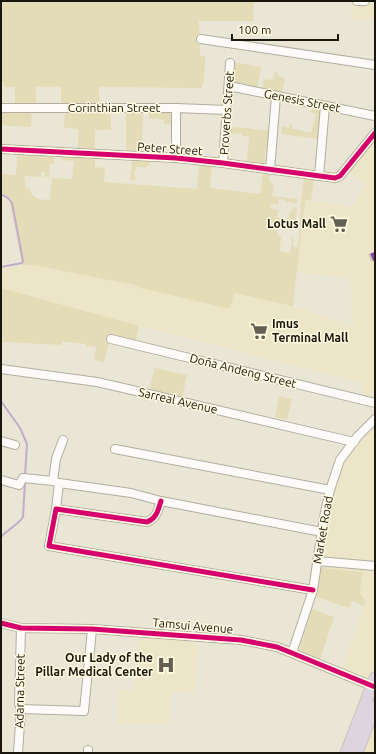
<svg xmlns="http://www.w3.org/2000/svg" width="376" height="754" font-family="Ubuntu,sans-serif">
<rect width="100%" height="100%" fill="#eae6d5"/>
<!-- built -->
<path fill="#ece5c8" d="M373,1H375V20H352V4H366Z
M375,139V398L362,395L364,383L131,324L1,288V269L23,265H33L135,285L141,288L230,309L234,293L287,304L338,321L355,328L351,319L353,301L350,278L297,272L305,200L352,206L366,185L349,171Z
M375,424V665L369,680L342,669L366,601L360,593L362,572L321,568L328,506L342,465L357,443Z
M138,636L198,640L194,693L171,691L169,723H117L119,689L134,690Z
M375,722V753H363L364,748Z"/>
<!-- green -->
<path fill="#e4dcb6" d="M1,1H254L253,21H199L200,55L205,56L204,83H202V88L99,87V105H61V87H36V105H15V87H5L1,78Z
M233,62L261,67L257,88L232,83Z
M275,72H278L277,76L285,78L282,93L262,89L264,79L273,80Z
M317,108H319L321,110L319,139L281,134L282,126L289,128L290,124L292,125V128L311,133L316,114L308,112Z
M1,111H32L31,127L1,125Z
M65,111L111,112V130H95V150L78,149V129L64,128Z
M126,112H143L142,152L126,151Z
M149,112H170L172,114V124H164V120L157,119V118H153V119H149Z
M229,127L250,128V129L270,130L268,152H265V161H267C261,166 254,163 247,162L249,137L242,136V134L229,133Z
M17,153L55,155L54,164H50L49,177H45V172H41V177L24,176L26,188L30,189C33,201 40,199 50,200L52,178L72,179L74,161L62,160V156L95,158V167L105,168L104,182L197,189L199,165L212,166L210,188L260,194L263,173L270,174L269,180L271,181V183H274L272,196L298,199L297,203L285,202V200L279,199L278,205L271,204V209L278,210L277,217L288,219L291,211H293V207H297L295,224L278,222L277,235L281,236L280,251L290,253L292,238H294L293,247H298L301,200L304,178L314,180L311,200H305L293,306L234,293L230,309L141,288L135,285L33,265H22L9,197L1,192V174L16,175Z
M132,160L150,161L148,166L143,169V167H136V170L134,171V175L135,176V181L130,180Z
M1,288L139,326L136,341L111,336L104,362L94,360L96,347L86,346V344L62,341L61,345L2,342L3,337L1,336Z
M155,368L187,375L182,398L149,390Z
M279,396L292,399L287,420L275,417Z
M321,568L362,572L360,593L366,601L364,606L352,601L349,608L316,597L318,591Z
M312,609L334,617L320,660L302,653L300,647Z"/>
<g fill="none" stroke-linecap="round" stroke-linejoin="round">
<!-- stream -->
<path stroke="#c1adcb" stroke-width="2" d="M1,194L8,198L12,203L23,261L22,263L1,267
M1,401L20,428L27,444L25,476
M1,537C8,529 18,525 23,517L25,482"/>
<!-- minor-tunnel -->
<path stroke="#cbc7b7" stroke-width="8" stroke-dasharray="8 4" stroke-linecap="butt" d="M372,253L375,260"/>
<!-- minor casing -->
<g stroke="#b1aea1" stroke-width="10">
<path id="minor" d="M357,1H365
M201,39L375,65
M229,86L375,116
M1,108H176L227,110
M176,108V158
M1,149L176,158L223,163L335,178L340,176L375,133
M223,163L230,63
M270,170L276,96
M319,176L325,106
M111,339L375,403
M1,369L97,382L119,387L354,442
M1,441L15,445
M115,449L330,490
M1,480L19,485C21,483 21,480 23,478L53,481L59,483L131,493L161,501L322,532
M53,481L56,459L63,440
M161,501C158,510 157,518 147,522L56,509L49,546L313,590
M56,509L59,483
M318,561L375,566
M1,623L21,628L92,629L241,640L277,647L292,653L375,687
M292,653L313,590L324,517L330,490L340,460L358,436L375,419
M21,709L84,711L92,629
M18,753L21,709L19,704L21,628
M88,753V750"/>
</g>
<!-- highway casing -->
<g stroke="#c6c3bb" stroke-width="13">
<path id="highway" d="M346,753L375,678
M357,753L375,706"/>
</g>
<!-- minor -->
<use href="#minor" stroke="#fcfbf9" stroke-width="8"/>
<!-- highway -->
<use href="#highway" stroke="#dcd4df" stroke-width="11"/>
<!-- quiet -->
<path stroke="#8e44ad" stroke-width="4" stroke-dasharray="8 4" stroke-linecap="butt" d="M372,253L375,260"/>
<!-- cycleway casing -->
<g stroke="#fff9e0" stroke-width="8">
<path id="cycleway" d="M1,149L176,158L223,163L335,178L340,176L375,133
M161,501C158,510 157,518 147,522L56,509L49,546L313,590
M1,623L21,628L92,629L241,640L277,647L292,653L375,687"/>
</g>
<!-- cycleway -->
<use href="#cycleway" stroke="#d6006c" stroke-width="5"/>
</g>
<!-- icons -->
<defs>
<g id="supermarket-bare" transform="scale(1.38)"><path d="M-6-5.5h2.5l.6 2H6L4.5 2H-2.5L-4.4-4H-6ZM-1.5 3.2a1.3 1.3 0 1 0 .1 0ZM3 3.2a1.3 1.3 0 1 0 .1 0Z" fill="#635f52" stroke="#fff9e0" stroke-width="2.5" paint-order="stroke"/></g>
<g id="hospital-bare" transform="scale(1.38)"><path d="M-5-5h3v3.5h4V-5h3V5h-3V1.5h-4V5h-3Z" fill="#635f52" stroke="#fff9e0" stroke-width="2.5" paint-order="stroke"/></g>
</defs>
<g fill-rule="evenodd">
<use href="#supermarket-bare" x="339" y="224"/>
<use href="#supermarket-bare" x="259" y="331"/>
<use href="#hospital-bare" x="166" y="665"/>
</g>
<g text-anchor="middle" stroke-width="3" stroke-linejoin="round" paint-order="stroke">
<!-- street labels -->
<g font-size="12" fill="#1a170c" stroke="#fff9e0">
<text transform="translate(302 101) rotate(11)" y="4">Genesis Street</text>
<text x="114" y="112">Corinthian Street</text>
<text transform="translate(227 113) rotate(-86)" y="4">Proverbs Street</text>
<text transform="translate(170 149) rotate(4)" y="4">Peter Street</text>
<text transform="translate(243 371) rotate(14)" y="4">Doña Andeng Street</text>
<text transform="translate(178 401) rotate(13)" y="4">Sarreal Avenue</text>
<text transform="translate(323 530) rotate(-80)" y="4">Market Road</text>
<text transform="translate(193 626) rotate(5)" y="4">Tamsui Avenue</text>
<text transform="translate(20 691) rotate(-89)" y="4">Adarna Street</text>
</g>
<!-- poi labels -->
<g font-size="12" font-weight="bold" fill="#1a170c" stroke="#fff9e0" text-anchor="end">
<text x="326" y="228">Lotus Mall</text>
<text x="272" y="328" text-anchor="start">Imus<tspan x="272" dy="14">Terminal Mall</tspan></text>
<text x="153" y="662">Our Lady of the<tspan x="153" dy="14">Pillar Medical Center</tspan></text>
</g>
</g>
<!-- border -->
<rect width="376" height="754" fill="none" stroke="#1a170c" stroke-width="4"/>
<!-- scale -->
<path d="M232 34v6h106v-6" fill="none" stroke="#1a170c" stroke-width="2"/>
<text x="238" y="34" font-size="12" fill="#1a170c" stroke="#fff9e0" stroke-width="3" paint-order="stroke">100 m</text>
</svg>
